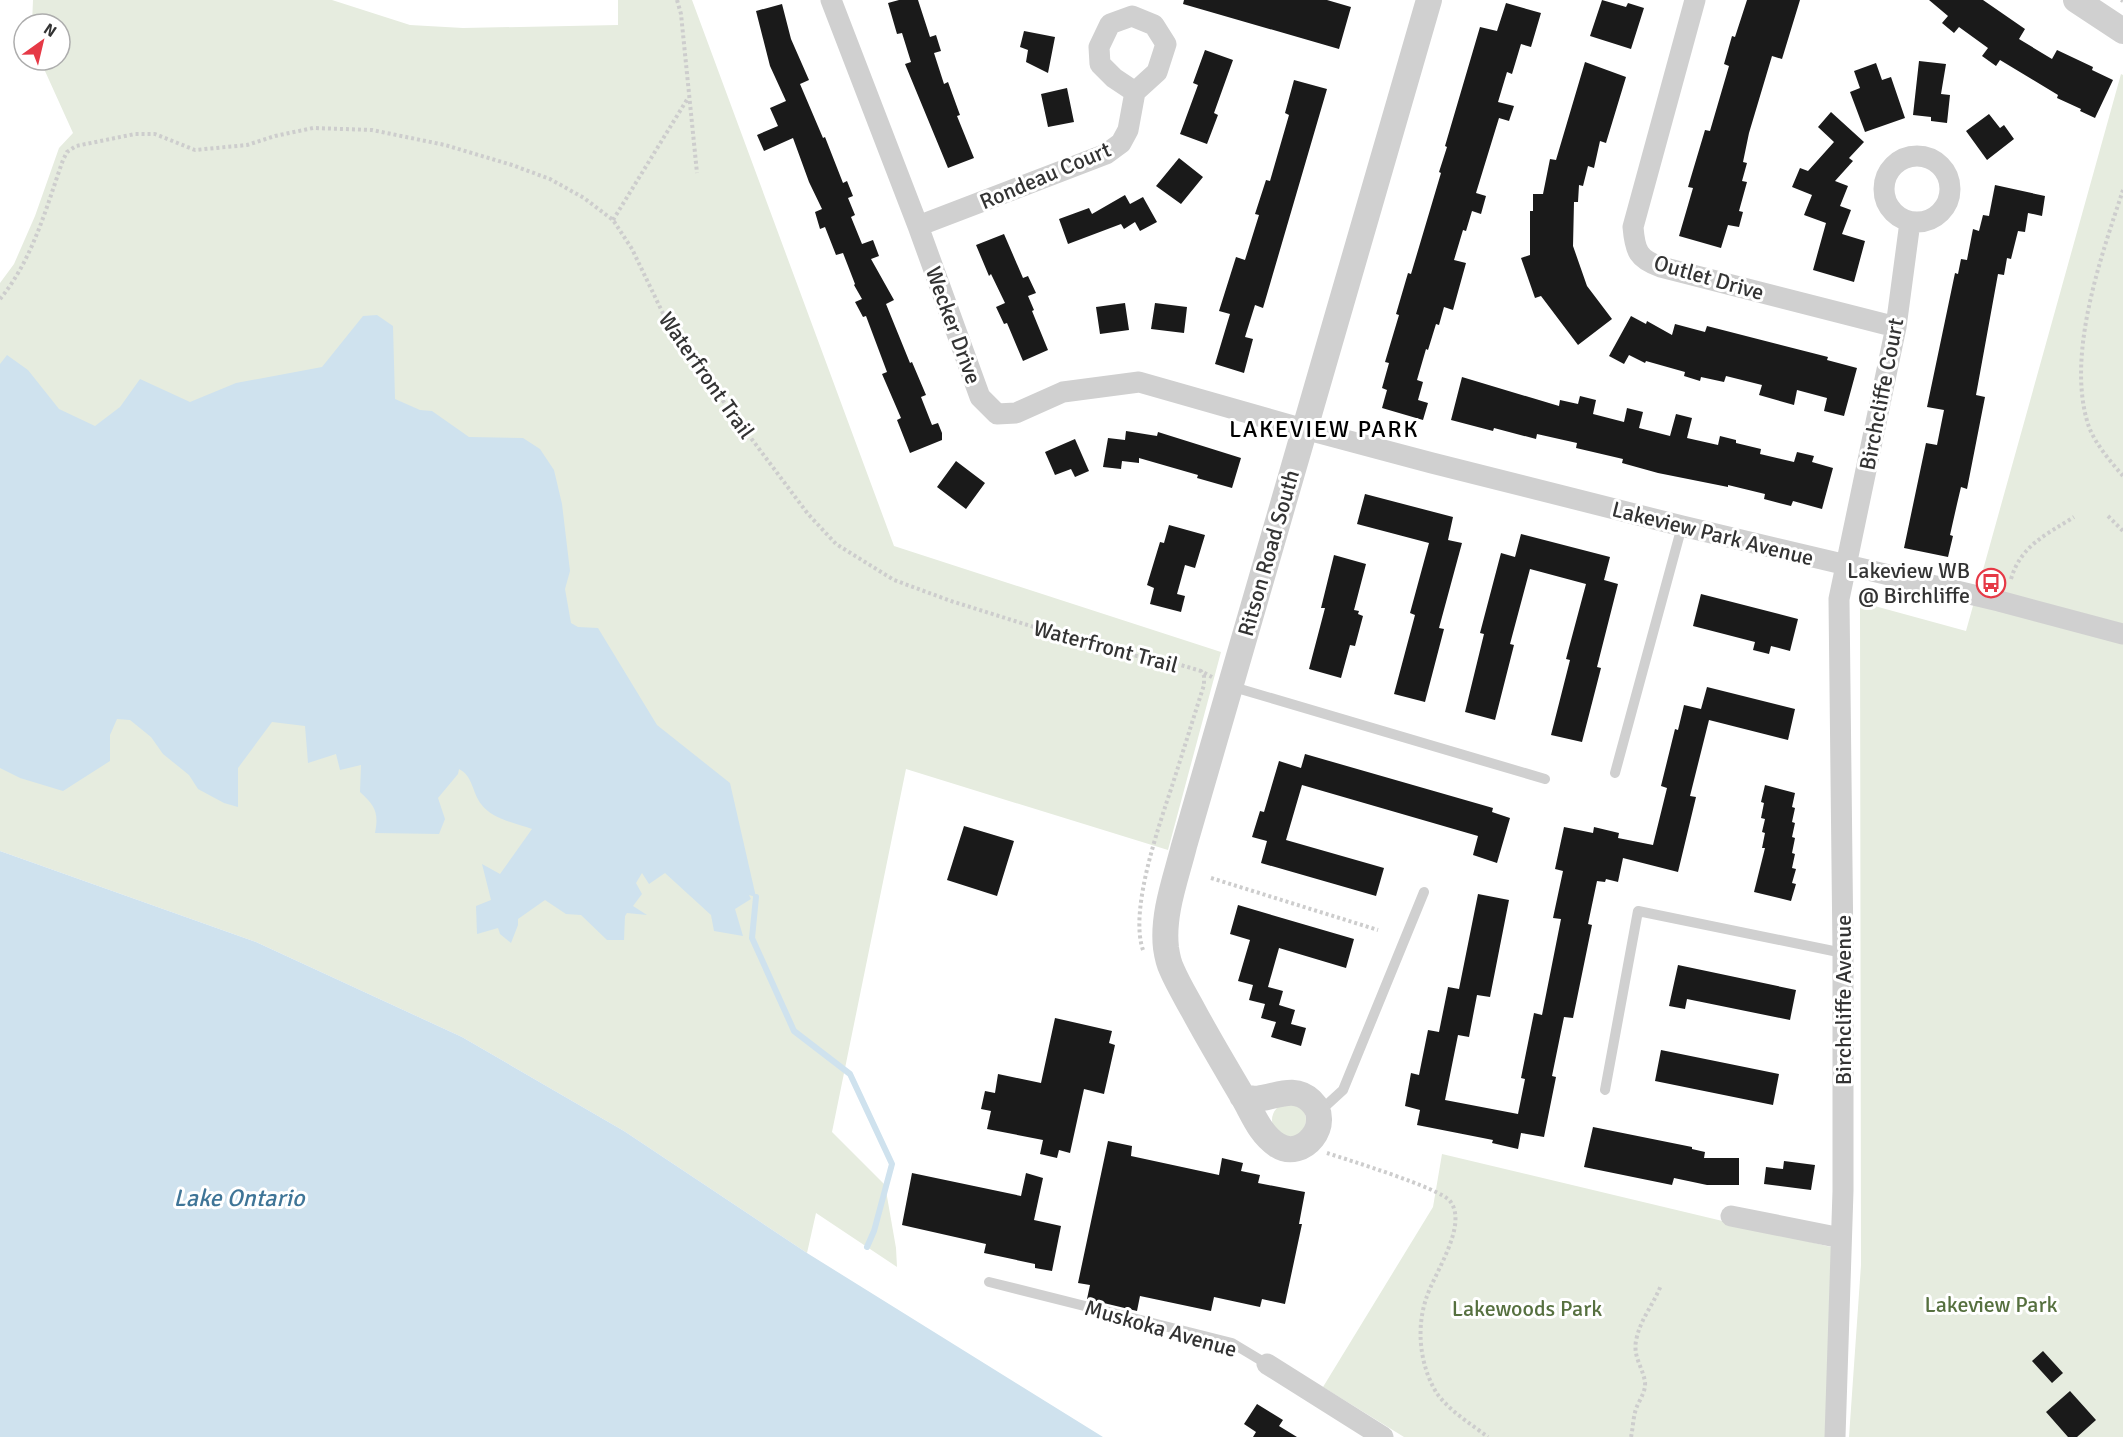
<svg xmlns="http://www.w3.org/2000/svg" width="2123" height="1437" font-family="Signika,sans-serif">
<rect width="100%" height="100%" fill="#fff"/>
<!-- green -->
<path fill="#e6ecdf" d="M33,0H332L410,25L463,28L618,25V0H692L894,546L1221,652L1168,850L906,769L832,1132L885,1185L896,1248L897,1267L816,1213L807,1253L624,1131L462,1037L256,942L0,851V283L14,264L35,216L59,148L73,133L40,60H60V24H32Z
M2121,74L2123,75V1437H1849L1861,1265L1860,602L1966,631Z
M1272 1120a17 17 0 1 1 34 0a17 17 0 1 1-34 0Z
M1442,1154L1835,1248L1828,1437H1404L1323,1387L1433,1207Z"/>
<!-- water -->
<path fill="#cfe2ee" d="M377,315L393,326L395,399L420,410L432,411L469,437L523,438L540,449L554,470L562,504L570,571L565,589L571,623L578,627L598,628L657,725L730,783L756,897L749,895L751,899L735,909L743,936L714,931L711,915L665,873L649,884L642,873L636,883L642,894L633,906L647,915L627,913L625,916L624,940H607L581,915L566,914L545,900L518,919V925L511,943L500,934L498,928L477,934L476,906L491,900L482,864L500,874L532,829C515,823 492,819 481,804C472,792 473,776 459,769L458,774L438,798L445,819L439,834L375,833C379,812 375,806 360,792L361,765L340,770L336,754L308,763L305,726L272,722L238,768V807L224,803L198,789L189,775L163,754L151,737L130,720L117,719L110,735V761L63,791L20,778L0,768V364L7,355L28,370L59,409L95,426L120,407L140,379L190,402L236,383L322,367L363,316Z
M0,851L256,942L462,1037L624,1131L807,1253L1103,1437H0Z"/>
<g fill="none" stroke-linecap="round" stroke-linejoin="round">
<!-- stream -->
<path stroke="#cfe2ee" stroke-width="6" d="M756,897L752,938L794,1031L850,1074L892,1164L874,1231L867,1247"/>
</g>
<!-- building -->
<path fill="#1a1a1a" d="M899,0H918L930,37L936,35L941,51L934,53L944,84L948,82L960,115L957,116L974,158L948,168L905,64L911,62L902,33L897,34L888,3Z
M1184,0H1327L1351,7L1339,49L1183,4Z
M1602,0L1626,7L1628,3L1644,8L1631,49L1590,36Z
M1747,0H1800L1782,59L1772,56L1749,133L1743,162L1747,163L1742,181L1747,182L1739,211L1743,212L1739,227L1728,225L1721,248L1679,236L1693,188L1688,187L1705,130L1710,131L1729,66L1724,64L1732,36L1735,37Z
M1929,0H1983L2025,29L2019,39L2052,59L2057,50L2093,67L2092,70L2113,80L2095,118L2080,111L2081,109L2057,98L2058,95L2000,60L1996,66L1982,56L1988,48L1959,27L1954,33L1942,23L1948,16Z
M1506,3L1541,13L1531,47L1521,44L1512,74L1507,72L1498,102L1514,106L1509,121L1499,118L1476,193L1486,196L1481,214L1472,211L1466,231L1463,230L1454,260L1466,263L1453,310L1444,307L1439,325L1436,324L1428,350L1426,349L1417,380L1423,382L1418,400L1428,403L1423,420L1382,408L1387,390L1382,388L1389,363L1385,362L1399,315L1396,314L1408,273L1411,274L1441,173L1439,172L1447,147L1445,146L1480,27L1497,31Z
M782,4L791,39L809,80L800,84L823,138L825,137L843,183L847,181L853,196L848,198L855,215L851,217L862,244L873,240L879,256L871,259L894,300L886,304L910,363L912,362L926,395L921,397L932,425L938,423L942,433V440L910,453L897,420L901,418L882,374L887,372L866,316L863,317L855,302L862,299L854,285L855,284L843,253L836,255L825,227L820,229L815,212L822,209L809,182L793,138L764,151L757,135L778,126L770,108L786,101L770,66L756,11Z
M1024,31L1055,37L1048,73L1026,62L1028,50L1020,47Z
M1205,50L1233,60L1214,113L1218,115L1207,144L1180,134L1198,85L1193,83Z
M1919,61L1946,64L1941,94L1950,95L1947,123L1931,121V117L1913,115Z
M1585,62L1626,77L1606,143L1600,141L1594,168L1588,166L1583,186L1579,185L1578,202H1574L1573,246L1587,286L1612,319L1578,345L1541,296L1535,298L1521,258L1530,255V211H1533V194H1543L1550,159L1556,160Z
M1876,63L1882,80L1891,77L1905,118L1865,132L1850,92L1860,88L1854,71Z
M1294,80L1327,89L1263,308L1255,305L1245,337L1253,339L1244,373L1215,364L1230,314L1219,311L1236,257L1245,260L1259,215L1255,214L1266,180L1270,181L1289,115L1285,113Z
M1067,88L1074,122L1048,127L1041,94Z
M1831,112L1864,142L1849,158L1853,161L1835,181L1848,186L1840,206L1851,210L1842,234L1865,241L1854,282L1813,270L1826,223L1804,215L1812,195L1792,187L1800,168L1808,171L1834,142L1818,127Z
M1989,114L2000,128L2004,125L2014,139L1987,160L1966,131Z
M1179,158L1203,177L1181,204L1156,186Z
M1995,185L2045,196L2042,216L2028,213L2025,232L2018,231L2011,259L2007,258L2004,275L1998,274L1976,395L1985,397L1967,489L1961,487L1957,504L1950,535L1953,536L1948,557L1904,548L1926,443L1937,445L1944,410L1927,407L1955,273L1958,274L1961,259L1967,260L1973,229L1979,231L1983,215L1989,216Z
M1125,195L1130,204L1143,197L1157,222L1140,231L1135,222L1124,229L1121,224L1068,244L1059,219L1089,208L1092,214Z
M1004,234L1023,278L1028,276L1036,293L1028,296L1034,310L1032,311L1048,350L1023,361L1007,323L1004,324L996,307L1005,303L991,274L989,276L976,245Z
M1125,303L1129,330L1100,334L1096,307Z
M1155,303L1187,307L1184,333L1151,329Z
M1631,316L1646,324L1647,321L1672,335L1675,324L1705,332L1707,326L1828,357L1827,360L1857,368L1844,416L1824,411L1827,398L1797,390L1794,405L1759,395L1762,385L1726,376L1724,382L1701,377L1700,381L1684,376L1685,372L1646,361L1645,363L1629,355L1624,364L1609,356Z
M1462,377L1559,406L1560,400L1578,404L1580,396L1596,400L1593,414L1624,422L1627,408L1643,412L1639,428L1670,436L1676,414L1692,418L1687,438L1718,445L1720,436L1736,440V443L1761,449L1760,454L1794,462L1797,452L1814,456L1812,462L1833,468L1822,509L1793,501L1791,506L1764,499L1765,494L1728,485V487L1658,473L1622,463L1623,459L1576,448L1577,443L1537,434L1536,439L1494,428L1493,431L1451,420Z
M1126,431L1157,436L1158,432L1241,458L1232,488L1197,478L1198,475L1139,458V463L1122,461L1121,469L1103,467L1108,438L1125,440Z
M1075,439L1089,471L1075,477L1071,469L1055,475L1045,452Z
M956,461L985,483L966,509L937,487Z
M1365,494L1453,517L1448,540L1462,543L1439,628L1444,629L1425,702L1394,694L1415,615L1410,613L1429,543L1357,524Z
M1169,525L1205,535L1195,568L1185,565L1177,594L1185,596L1181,612L1150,604L1154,588L1147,585L1160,542L1164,543Z
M1521,534L1610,557L1604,580L1618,584L1597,667L1601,668L1582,742L1551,735L1570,660L1566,659L1586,584L1530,569L1510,644L1514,645L1495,720L1465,712L1484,634L1480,633L1501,553L1515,557Z
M1334,555L1366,564L1354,610L1359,611L1358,614L1363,616L1355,646L1350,645L1341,678L1309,669L1325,608H1321Z
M1701,594L1798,619L1790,651L1771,646L1769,654L1753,650L1755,642L1693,626Z
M1707,687L1795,709L1788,740L1709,720L1690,796L1696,797L1678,872L1623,858L1618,882L1606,879L1605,882L1597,881L1588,924L1592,925L1573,1018L1564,1017L1552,1076L1556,1077L1544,1137L1521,1133L1518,1149L1492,1143L1493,1140L1417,1125L1420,1110L1405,1106L1411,1073L1419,1075L1428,1030L1439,1032L1448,987L1459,989L1478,894L1509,900L1490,997L1477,995L1469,1037L1458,1035L1445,1100L1518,1114L1525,1079L1521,1078L1534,1013L1542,1015L1561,919L1553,918L1563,871L1555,869L1564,827L1593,833L1594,827L1619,833L1618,838L1653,845L1667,788L1661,786L1675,729L1678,730L1684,705L1701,709Z
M1305,754L1493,808L1492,812L1510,818L1497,863L1473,855L1478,836L1302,785L1286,840L1384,868L1376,896L1261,863L1267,841L1252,837L1260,811L1264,812L1279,761L1301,768Z
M1765,785L1795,793L1792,807L1795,808L1792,822L1795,823L1792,837L1795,838L1792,853L1795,854L1792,868L1796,869L1792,883L1796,884L1791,901L1754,892L1765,848H1762L1765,833L1762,832L1765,819L1761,818L1764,803L1761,802Z
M964,826L1014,841L997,896L947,880Z
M1238,905L1354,939L1346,968L1279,948L1268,987L1283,991L1279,1005L1295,1010L1291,1024L1306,1028L1301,1046L1271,1037L1276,1022L1261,1018L1265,1004L1249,1000L1253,985L1238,981L1250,940L1230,934Z
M1678,965L1796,990L1790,1020L1687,999L1685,1009L1669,1006Z
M1055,1018L1112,1031L1109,1043L1115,1045L1104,1094L1084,1089L1070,1153L1059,1150L1057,1158L1040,1154L1043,1140L987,1129L991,1111L981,1109L985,1091L995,1093L998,1074L1041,1083Z
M1661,1050L1779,1074L1773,1105L1655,1081Z
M1593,1127L1692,1147V1149L1705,1152L1704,1158H1739V1185H1707L1674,1178L1672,1185L1584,1167Z
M1108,1141L1132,1146L1131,1156L1219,1175L1222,1158L1243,1163L1241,1171L1260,1175L1258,1183L1305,1192L1299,1224H1302L1285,1304L1262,1299L1260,1307L1214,1297L1211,1311L1140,1296L1137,1311L1087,1299L1090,1285L1078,1283Z
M1784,1161L1815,1165L1811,1190L1764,1184L1766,1167L1783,1169Z
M912,1173L1021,1196L1026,1173L1043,1178L1034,1220L1061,1226L1052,1271L1035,1268V1264L984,1253L986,1244L902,1225Z
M2043,1351L2063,1373L2052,1383L2032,1361Z
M2070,1391L2096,1420L2077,1437H2068L2046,1412Z
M1257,1404L1283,1420L1279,1426L1297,1437H1253L1256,1432L1244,1424Z"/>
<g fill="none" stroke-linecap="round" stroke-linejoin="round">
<!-- path -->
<path stroke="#cdcdcd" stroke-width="4" stroke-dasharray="3 3" stroke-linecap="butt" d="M677,0L681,14L697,173
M2121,0L2123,1
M2123,190C2101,257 2065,357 2089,427C2096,445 2111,462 2123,476
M613,220L688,98
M0,299C33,259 46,208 63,160L67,152L76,146L135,134H155L195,150L247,145L275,136L313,128L372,130L445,145L512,165L550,179L584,198L613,220L632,249L670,328L684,349L808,514L836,544L894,580L951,601L1069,638L1137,656L1164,660L1201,671L1212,677
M2108,516L2123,531
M2011,579C2021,545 2046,535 2074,517
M1211,878L1378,930
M1143,950C1129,910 1159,826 1172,786C1183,752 1193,719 1204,685V676L1201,671
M1327,1153C1348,1160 1440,1188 1450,1201C1469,1225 1433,1275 1426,1299C1416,1329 1420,1365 1436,1392C1448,1410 1471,1424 1488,1437
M1631,1437C1633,1428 1633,1418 1636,1409C1639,1400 1646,1392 1645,1382C1643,1368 1633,1357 1636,1341C1640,1319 1653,1306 1661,1285"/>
<!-- service -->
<path stroke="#d0d0d0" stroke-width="10" d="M1230,686L1545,779
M1615,773L1682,526
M1605,1090L1638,911L1843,953
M1319,1112L1343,1090L1424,892
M989,1282L1232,1343L1267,1364"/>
<!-- minor -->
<path stroke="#d0d0d0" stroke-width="21" d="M831,0L918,226L980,397L997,414L1016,413L1063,392L1139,382L1304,429L1432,463L1682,526L1999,601L2123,634
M1695,0L1633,227C1635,251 1638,259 1661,267L1896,327
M1884 189a33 33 0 1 1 66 0a33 33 0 1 1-66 0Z
M918,226L1106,154L1121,143L1128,130L1135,92L1157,72L1166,44L1154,25L1132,16L1110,24L1099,47L1100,64L1114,78L1135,92
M1731,1216L1841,1238
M1267,1364L1383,1437
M1835,1437L1843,1191V953L1839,599L1896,327L1910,222"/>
<!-- tertiary -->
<path stroke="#d0d0d0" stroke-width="26" d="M2076,0L2123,31
M1242,1096C1265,1107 1289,1080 1311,1101C1334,1123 1303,1162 1277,1145C1260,1134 1253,1114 1243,1097C1226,1068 1209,1040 1193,1010C1186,997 1178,984 1172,970C1169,964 1167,955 1166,948C1162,914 1176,878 1184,846L1429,0"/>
</g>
<!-- icons -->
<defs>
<g id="bus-ring" transform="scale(1.5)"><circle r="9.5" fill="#fff" stroke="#e63946" stroke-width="1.5"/><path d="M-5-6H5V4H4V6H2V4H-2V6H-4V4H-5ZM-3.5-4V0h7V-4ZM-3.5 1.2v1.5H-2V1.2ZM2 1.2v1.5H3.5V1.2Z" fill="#e63946"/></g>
</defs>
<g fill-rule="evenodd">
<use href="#bus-ring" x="1991" y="583"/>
</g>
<g text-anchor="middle" stroke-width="6" stroke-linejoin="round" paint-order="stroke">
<!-- street labels -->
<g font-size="22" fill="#333" stroke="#fff">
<text transform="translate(1045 175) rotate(-23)" y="8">Rondeau Court</text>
<text transform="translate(1709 277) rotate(16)" y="8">Outlet Drive</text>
<text transform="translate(954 325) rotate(70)" y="8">Wecker Drive</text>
<text transform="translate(707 375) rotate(55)" y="8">Waterfront Trail</text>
<text transform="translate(1881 394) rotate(-79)" y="8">Birchcliffe Court</text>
<text transform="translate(1713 533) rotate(14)" y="8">Lakeview Park Avenue</text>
<text transform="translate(1268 553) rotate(-74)" y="8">Ritson Road South</text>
<text transform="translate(1106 646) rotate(15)" y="8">Waterfront Trail</text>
<text transform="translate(1843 1000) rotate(-90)" y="8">Birchcliffe Avenue</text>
<text transform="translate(1161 1328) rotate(16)" y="8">Muskoka Avenue</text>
</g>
<!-- poi labels -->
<g font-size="22" fill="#333" stroke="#fff" text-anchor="end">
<text x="1970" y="578">Lakeview WB<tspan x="1970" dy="25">@ Birchliffe</tspan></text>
</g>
<!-- park labels -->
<g font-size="22" fill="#56703f" stroke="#fff">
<text x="1991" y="1312">Lakeview Park</text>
<text x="1527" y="1316">Lakewoods Park</text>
</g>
<!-- neighbourhood labels -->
<g font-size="24" letter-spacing="1.5" fill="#000" stroke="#fff">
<text x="1324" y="437">LAKEVIEW PARK</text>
</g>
<!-- water labels -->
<g font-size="24" font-style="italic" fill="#3f7597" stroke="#fff">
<text x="239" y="1206">Lake Ontario</text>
</g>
</g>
<!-- north arrow -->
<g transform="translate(42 42) rotate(34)"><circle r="28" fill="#ffffff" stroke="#adadad" stroke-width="1.5"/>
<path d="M0-4.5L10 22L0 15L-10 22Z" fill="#e63946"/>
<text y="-9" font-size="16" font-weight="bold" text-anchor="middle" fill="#333333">N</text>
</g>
</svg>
